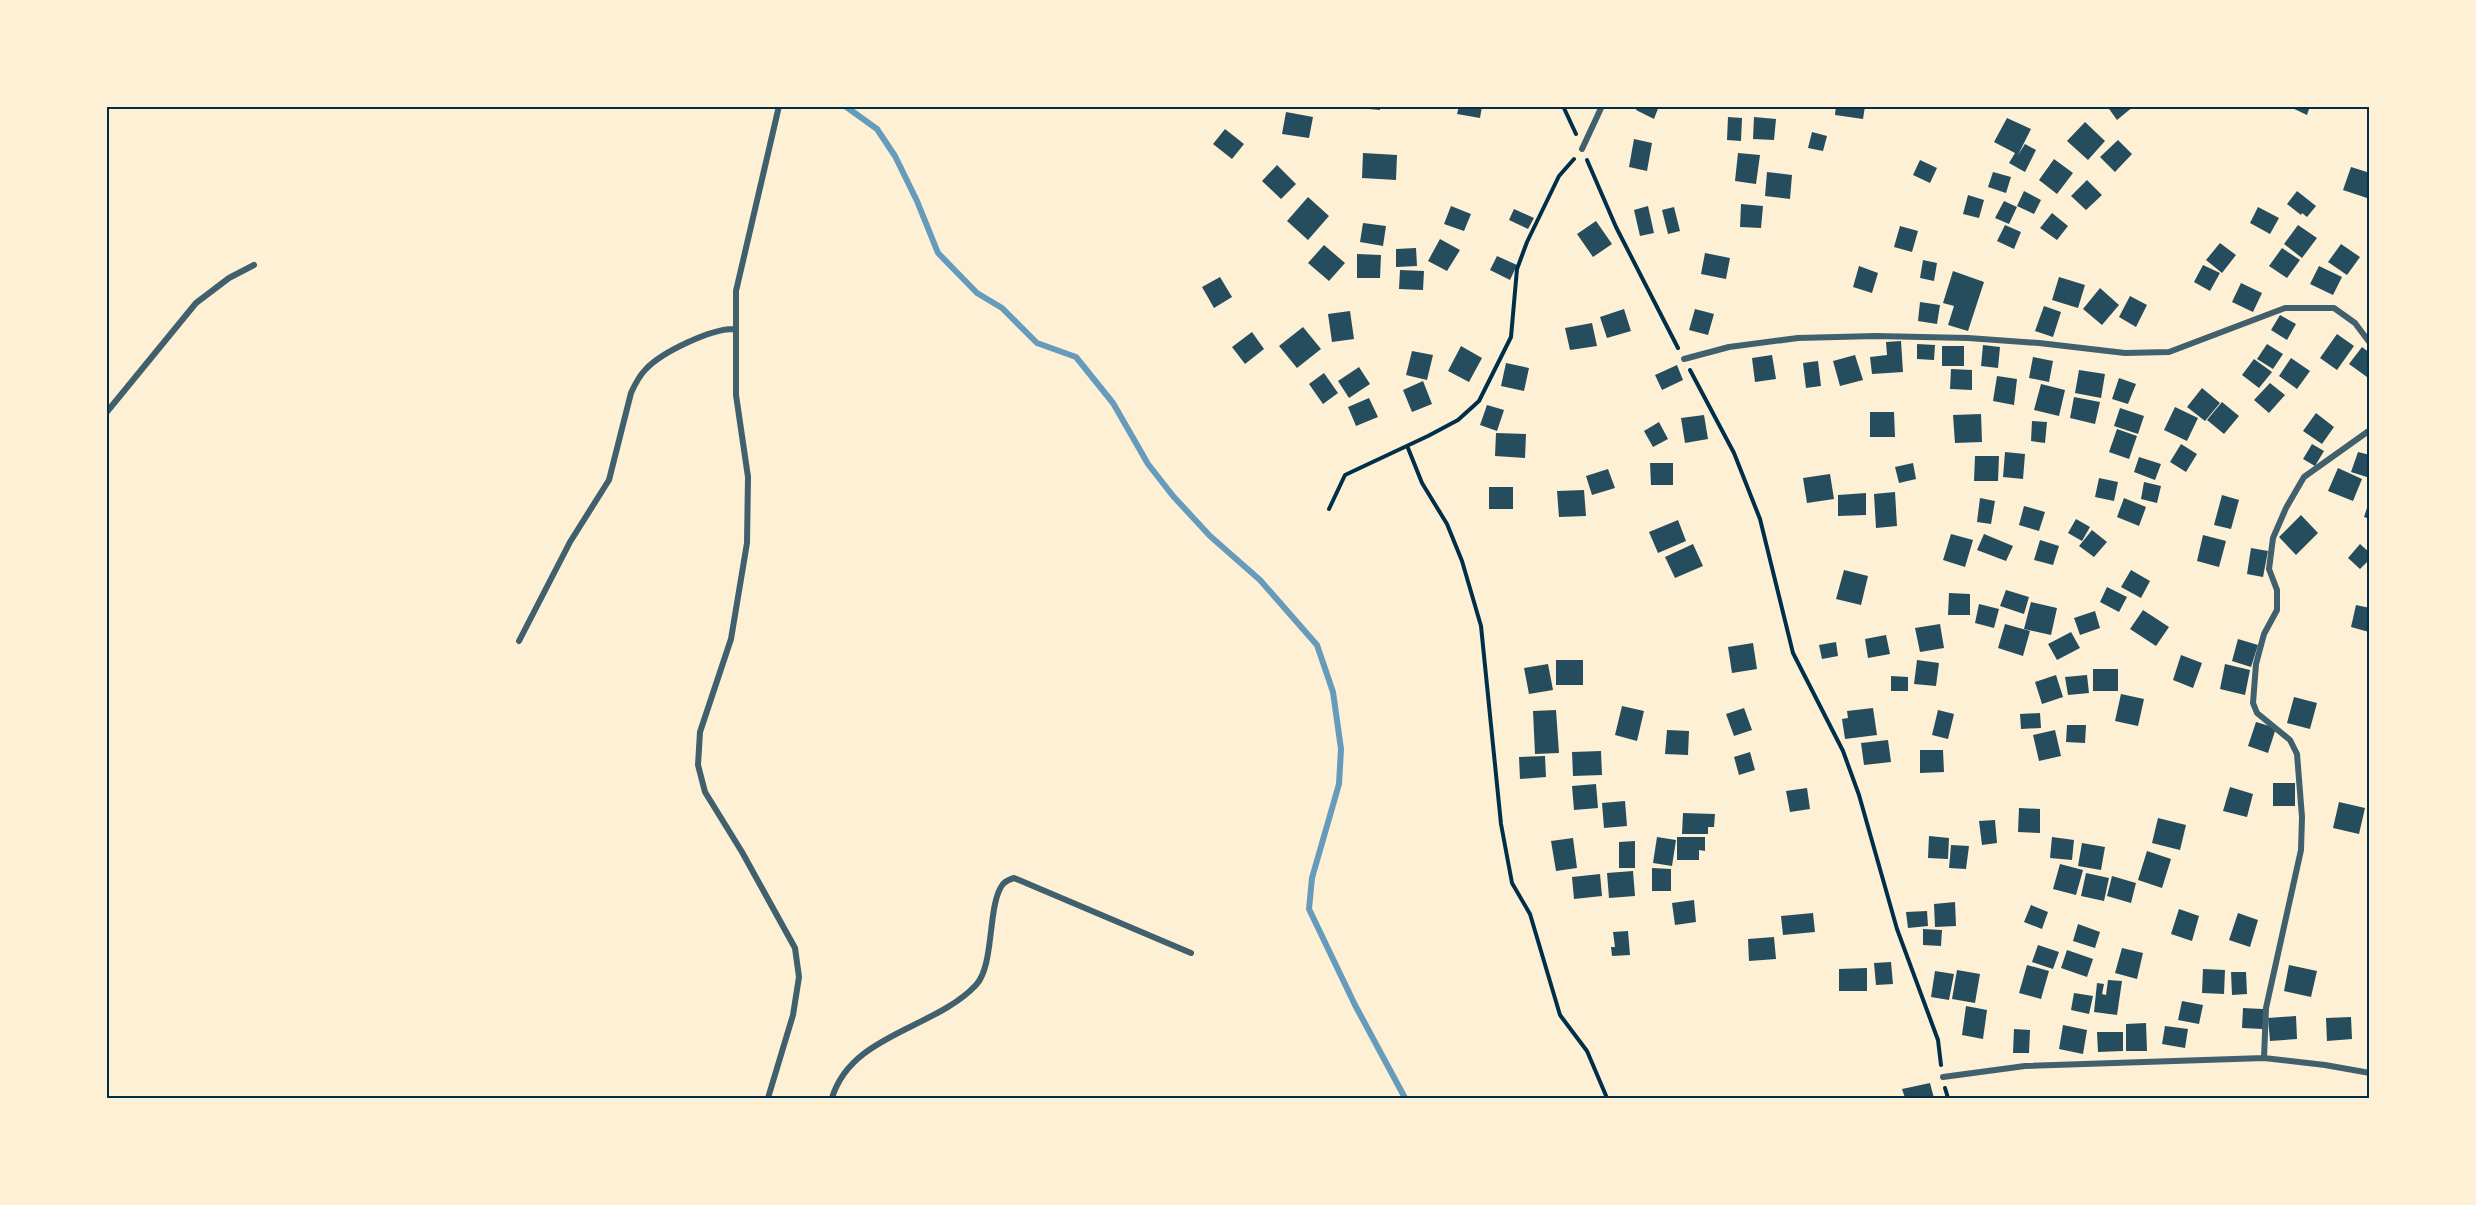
<svg xmlns="http://www.w3.org/2000/svg" width="2476" height="1205" font-family="'Varela Round',sans-serif">
<rect width="100%" height="100%" fill="#fdf0d5"/>
<g fill="none" stroke-linecap="round" stroke-linejoin="round">
<!-- stream -->
<path stroke="#669bbc" stroke-width="6" d="M845,106L877,129L895,156L917,201L938,253L977,293L1002,308L1037,343L1076,357L1113,403L1148,464L1173,496L1210,536L1260,580L1317,645L1333,692L1341,749L1339,784L1312,878L1309,909L1355,1005L1405,1098"/>
</g>
<!-- building -->
<path fill="#264d5e" d="M1358,106H1380V110L1358,108Z
M1459,106H1482L1480,118L1457,114Z
M1638,106H1659L1654,119L1636,110Z
M1836,106H1865L1863,119L1835,115Z
M2107,106H2134L2117,120Z
M2288,106H2310L2307,115Z
M1286,112L1313,117L1309,138L1282,134Z
M1728,117L1742,118L1741,141L1727,140Z
M1754,117L1776,119L1774,140L1753,139Z
M2007,118L2031,129L2018,155L2025,144L2036,150L2025,172L2009,163L2015,153L1994,142Z
M2085,122L2105,141L2088,160L2067,141Z
M1225,129L1244,144L1232,159L1213,144Z
M1812,132L1827,136L1823,151L1808,148Z
M1634,139L1652,143L1647,171L1629,167Z
M2118,140L2132,154L2115,172L2100,157Z
M1363,153L1397,155L1396,180L1362,178Z
M1738,153L1760,155L1756,184L1735,181Z
M2054,159L2073,173L2057,194L2039,180Z
M1920,160L1937,168L1930,183L1913,175Z
M1277,165L1296,184L1281,199L1262,181Z
M2351,167L2370,173L2367,198L2343,190Z
M1767,172L1792,175L1790,199L1765,196Z
M1993,172L2011,177L2006,193L1988,187Z
M2087,180L2102,195L2086,210L2071,196Z
M2024,191L2041,200L2034,214L2017,206Z
M2297,191L2316,206L2307,217L2302,213L2301,215L2287,204Z
M1968,195L1984,200L1979,218L1963,214Z
M1308,197L1329,216L1308,240L1287,221Z
M2004,201L2017,207L2009,224L1995,218Z
M1741,204L1763,206L1761,228L1740,227Z
M1451,206L1471,214L1464,231L1444,224Z
M1648,206L1654,233L1640,236L1634,210Z
M1674,207L1680,231L1668,234L1662,210Z
M2258,207L2279,218L2270,234L2250,223Z
M1514,209L1534,218L1528,229L1509,220Z
M2052,213L2068,226L2057,240L2040,228Z
M1596,221L1612,244L1593,257L1577,234Z
M1363,223L1386,226L1383,246L1360,242Z
M2005,225L2021,232L2014,249L1997,241Z
M2298,225L2317,238L2302,258L2284,244Z
M1900,226L1918,231L1912,252L1894,247Z
M1440,239L1460,250L1447,271L1428,261Z
M2220,243L2236,255L2222,273L2206,260Z
M2341,244L2360,257L2347,275L2328,262Z
M1324,245L1345,263L1329,281L1308,263Z
M1416,248L1417,266L1396,267V249Z
M2282,248L2300,260L2287,278L2269,266Z
M1705,253L1730,258L1726,279L1701,274Z
M1357,254L1381,255L1380,278H1357Z
M1497,256L1517,265L1510,280L1490,270Z
M1923,260L1937,263L1934,281L1920,278Z
M2203,265L2220,273L2210,291L2194,282Z
M1859,266L1878,273L1872,293L1853,287Z
M2319,266L2342,277L2333,295L2310,284Z
M1400,270L1424,271L1423,290L1399,289Z
M1953,271L1984,282L1968,331L1948,325L1954,306L1943,303Z
M1220,277L1232,297L1214,308L1202,287Z
M2059,277L2085,285L2078,308L2052,300Z
M2241,283L2262,293L2253,312L2232,302Z
M2100,288L2119,305L2102,325L2083,309Z
M2130,296L2147,305L2136,327L2119,317Z
M1920,302L1940,305L1937,324L1918,321Z
M2044,306L2061,312L2053,337L2035,331Z
M1624,309L1631,331L1607,338L1600,317Z
M1695,309L1714,314L1708,335L1689,330Z
M1350,311L1354,339L1332,342L1328,314Z
M2280,315L2296,324L2287,340L2271,330Z
M1592,323L1597,346L1570,350L1565,328Z
M1303,327L1321,349L1297,368L1279,346Z
M1252,332L1264,349L1245,364L1232,347Z
M2337,334L2354,346L2337,370L2320,358Z
M1901,341L1903,372L1872,374L1870,357L1887,355L1886,342Z
M1917,344L1935,345L1934,360L1917,359Z
M2267,344L2283,354L2273,369L2257,359Z
M1983,345L2000,347L1998,368L1981,366Z
M1461,346L1482,358L1469,382L1448,371Z
M1942,346H1964V366H1942Z
M2362,347L2370,353V374L2367,377L2349,364Z
M1412,351L1433,355L1427,380L1406,375Z
M1772,355L1776,379L1755,382L1752,358Z
M1855,355L1863,380L1840,386L1833,361Z
M2033,357L2053,361L2049,382L2029,378Z
M2291,358L2310,371L2297,389L2279,376Z
M2254,359L2272,372L2259,388L2242,375Z
M1818,361L1821,386L1806,388L1803,363Z
M1506,363L1529,368L1524,391L1501,386Z
M1677,365L1683,380L1662,390L1655,375Z
M1359,367L1370,384L1349,398L1338,381Z
M1951,369L1972,370V390L1950,389Z
M2079,370L2105,374L2101,398L2075,393Z
M1324,373L1338,393L1323,404L1309,384Z
M1997,376L2017,379L2014,405L1993,401Z
M2119,378L2136,384L2128,404L2112,399Z
M1423,381L1432,404L1412,412L1403,390Z
M2270,383L2285,395L2269,413L2254,400Z
M2041,384L2065,390L2059,416L2034,410Z
M2202,388L2220,403L2205,421L2187,407Z
M2074,397L2100,402L2095,424L2070,418Z
M1369,398L1378,417L1356,426L1348,407Z
M2222,402L2239,416L2224,434L2207,420Z
M1487,405L1504,410L1497,431L1480,425Z
M2175,407L2198,418L2187,441L2164,430Z
M2120,408L2144,416L2138,434L2114,426Z
M1870,412H1894L1895,437H1870Z
M2316,413L2334,427L2322,444L2303,431Z
M1981,414L1982,442L1955,443L1953,415Z
M1704,415L1708,439L1685,443L1681,418Z
M2032,421L2047,422L2045,443L2031,441Z
M1659,422L1668,439L1653,447L1644,431Z
M2117,429L2137,436L2129,459L2109,452Z
M1496,433L1526,434L1525,458L1495,456Z
M2181,444L2197,454L2186,472L2170,462Z
M2312,444L2324,451L2315,466L2303,459Z
M2005,452L2025,454L2023,479L2003,477Z
M2358,452L2370,455V478L2351,472Z
M1975,456H1999L1998,481H1974Z
M2139,457L2161,464L2155,480L2134,472Z
M1650,463H1673V485H1651Z
M1913,463L1916,479L1899,483L1895,467Z
M2338,468L2362,479L2353,501L2328,491Z
M1608,469L1615,488L1592,495L1586,476Z
M1830,474L1834,499L1807,503L1803,478Z
M2099,478L2118,482L2114,501L2095,497Z
M2144,482L2161,486L2157,503L2141,499Z
M1489,487H1513V509H1489Z
M1584,490L1586,516L1559,517L1557,491Z
M1895,492L1897,526L1876,528L1874,494Z
M1866,493V515L1838,516V495Z
M2222,495L2239,500L2231,529L2214,525Z
M1980,498L1995,501L1991,524L1977,522Z
M2124,498L2146,507L2139,526L2117,517Z
M2369,502H2370V519L2364,517Z
M2024,506L2045,512L2039,531L2019,525Z
M2301,515L2318,533L2296,555L2279,537Z
M2076,519L2090,527L2082,541L2068,533Z
M1678,520L1686,541L1658,553L1649,532Z
M2092,530L2107,542L2094,557L2079,546Z
M1951,534L1973,540L1965,567L1943,560Z
M1984,534L2013,546L2006,561L1977,550Z
M2203,535L2226,541L2219,567L2197,561Z
M2040,540L2059,546L2053,565L2034,560Z
M1693,544L1703,566L1675,578L1665,557Z
M2360,544L2370,553V559L2360,569L2348,558Z
M2251,548L2268,551L2263,577L2247,574Z
M1844,570L1868,576L1861,605L1836,599Z
M2131,570L2150,581L2141,598L2121,587Z
M2107,587L2127,597L2119,612L2100,602Z
M2006,590L2029,597L2024,614L2000,606Z
M1949,593L1970,594V615H1948Z
M2031,602L2057,608L2051,635L2024,629Z
M1979,604L1999,609L1994,628L1975,623Z
M2356,605L2370,608L2369,632L2351,627Z
M2143,610L2169,627L2156,646L2130,629Z
M2095,611L2100,628L2080,635L2074,618Z
M1940,624L1944,648L1920,652L1915,628Z
M2005,624L2030,631L2023,656L1998,648Z
M2071,632L2080,648L2057,660L2048,644Z
M1886,635L1890,654L1868,658L1865,639Z
M2238,639L2258,645L2251,667L2232,661Z
M1836,642L1838,656L1822,659L1819,645Z
M1753,643L1757,669L1732,673L1728,647Z
M2181,655L2202,663L2193,688L2173,680Z
M1556,660H1583V685H1556Z
M1917,660L1939,663L1936,686L1914,684Z
M1548,664L1553,690L1529,694L1524,668Z
M2225,664L2250,670L2245,695L2220,689Z
M2093,669H2118V691H2093Z
M2056,675L2063,697L2042,704L2035,682Z
M2087,675L2089,693L2068,695L2065,677Z
M1891,676L1908,677V691H1891Z
M2121,694L2144,699L2138,726L2115,721Z
M2294,697L2317,703L2310,729L2287,723Z
M1622,706L1644,711L1637,741L1615,735Z
M1744,708L1752,730L1734,736L1726,714Z
M1873,708L1877,735L1845,739L1842,719L1848,718L1847,711Z
M1556,710L1559,753L1535,754L1533,711Z
M1938,710L1954,714L1948,739L1932,735Z
M2040,713L2041,728L2021,729L2020,714Z
M2256,722L2276,728L2268,753L2248,746Z
M2067,725H2086L2085,743L2066,742Z
M1667,730L1689,731L1688,755L1665,754Z
M2055,730L2061,756L2039,761L2033,735Z
M1888,740L1891,762L1864,765L1861,743Z
M1920,750H1943L1944,772L1920,773Z
M1601,751L1602,775L1573,776L1572,752Z
M1750,752L1755,770L1739,775L1734,757Z
M1545,756L1546,777L1520,779L1519,757Z
M2273,783H2295V806H2273Z
M1596,784L1598,808L1574,810L1572,786Z
M2230,787L2253,794L2247,817L2223,811Z
M1807,788L1810,809L1790,812L1786,791Z
M1625,801L1627,826L1604,828L1602,803Z
M2339,802L2365,808L2359,834L2333,828Z
M2019,808L2040,809V833L2018,832Z
M1683,813L1715,814L1714,827H1708V834H1682Z
M2158,818L2186,825L2180,850L2152,843Z
M1995,820L1997,843L1982,845L1979,821Z
M1929,836L1949,838L1948,859L1928,858Z
M1657,837L1676,840L1672,866L1653,863Z
M1677,837H1705V851L1699,850V860H1677Z
M2052,837L2074,840L2072,860L2050,858Z
M1573,838L1577,868L1556,871L1551,841Z
M1635,841V868H1619V842Z
M2082,843L2105,847L2101,870L2078,866Z
M1951,845L1969,846L1966,869L1949,868Z
M2147,851L2171,859L2162,888L2138,880Z
M2060,864L2083,870L2076,895L2053,889Z
M1652,868L1671,869V891H1652Z
M1633,871L1635,896L1609,898L1607,873Z
M2086,873L2109,878L2104,901L2081,896Z
M1600,874L1602,896L1574,899L1572,877Z
M2112,876L2136,883L2131,903L2107,896Z
M1694,900L1696,922L1675,925L1672,903Z
M1955,902L1956,926L1935,927L1934,904Z
M2031,905L2048,912L2042,929L2024,922Z
M2179,909L2199,916L2192,941L2171,934Z
M1927,911L1928,926L1908,928L1906,912Z
M1813,913L1815,932L1783,935L1781,916Z
M2238,913L2258,920L2250,947L2229,940Z
M2078,924L2100,932L2095,948L2073,941Z
M1923,929L1942,930L1941,946L1923,945Z
M1628,931L1630,955L1612,956L1611,947H1615L1613,932Z
M1774,937L1776,959L1749,961L1748,939Z
M2038,945L2059,952L2053,969L2032,962Z
M2122,948L2143,953L2137,979L2115,973Z
M2067,950L2093,959L2087,977L2061,968Z
M1891,962L1893,984L1876,985L1874,963Z
M2027,965L2049,971L2041,999L2019,993Z
M2289,965L2317,971L2311,997L2284,991Z
M1867,968V991H1839V969Z
M2203,969L2225,970L2224,994L2202,993Z
M1957,970L1980,974L1975,1003L1952,999Z
M1935,971L1954,974L1949,1000L1931,997Z
M2231,972H2246L2247,994L2232,995Z
M2108,980L2122,981L2117,1015L2094,1012L2097,983L2104,984L2102,994L2106,995Z
M2367,982H2370V998H2367Z
M2074,993L2093,996L2089,1014L2071,1010Z
M2182,1001L2203,1005L2199,1024L2178,1020Z
M1966,1006L1987,1010L1983,1039L1962,1035Z
M2243,1008L2263,1009V1029L2242,1028Z
M2296,1016L2297,1039L2270,1041L2268,1018Z
M2351,1017L2352,1039L2327,1041L2326,1018Z
M2146,1023L2147,1051H2126V1024Z
M2063,1025L2087,1030L2083,1054L2059,1049Z
M2165,1026L2188,1029L2185,1048L2162,1044Z
M2014,1029L2030,1030L2029,1053H2013Z
M2097,1032H2123V1051L2098,1052Z
M1930,1083L1934,1098H1905L1902,1089Z"/>
<g fill="none" stroke-linecap="round" stroke-linejoin="round">
<!-- path -->
<path stroke="#003049" stroke-width="4" d="M1563,106L1576,134
M1587,160L1616,227L1678,348
M1690,370L1734,453L1760,519L1793,653L1843,751L1859,795L1897,929L1938,1040L1941,1065
M1408,448L1422,483L1447,524L1462,561L1481,626L1501,824L1512,883L1530,914L1560,1015L1587,1051L1607,1098
M1329,509L1345,475L1428,436L1458,420L1479,401L1511,337L1517,269L1527,242L1559,176L1574,159
M1945,1088L1948,1098"/>
<!-- minor -->
<path stroke="#3f606c" stroke-width="6" d="M1582,149L1602,106
M1684,359L1729,347L1798,338L1876,336L1968,338L2039,343L2125,353L2169,352L2285,308H2334L2355,323L2370,343
M106,413L196,303L229,278L254,265
M519,641L570,542L609,480L631,393C635,384 639,376 646,369C662,352 712,328 735,329
M2264,1058L2266,1008L2301,850L2302,817L2297,754L2290,740L2257,713L2253,703L2256,664L2264,634L2277,610V590L2269,569L2273,538L2286,508L2304,477L2370,430
M1943,1077L2025,1066L2264,1058L2325,1065L2370,1073
M768,1098L793,1015L799,977L795,948L742,852L705,792L698,765L700,732L731,639L747,543L748,477L736,395V291L779,106
M832,1098C851,1034 935,1029 976,985C995,965 987,904 1003,884C1006,881 1010,879 1014,878L1191,953"/>
</g>
<!-- border -->
<rect width="2476" height="1205" fill="none" stroke="#fdf0d5" stroke-width="216"/>
<rect x="108" y="108" width="2260" height="989" fill="none" stroke="#003049" stroke-width="2"/>
</svg>
